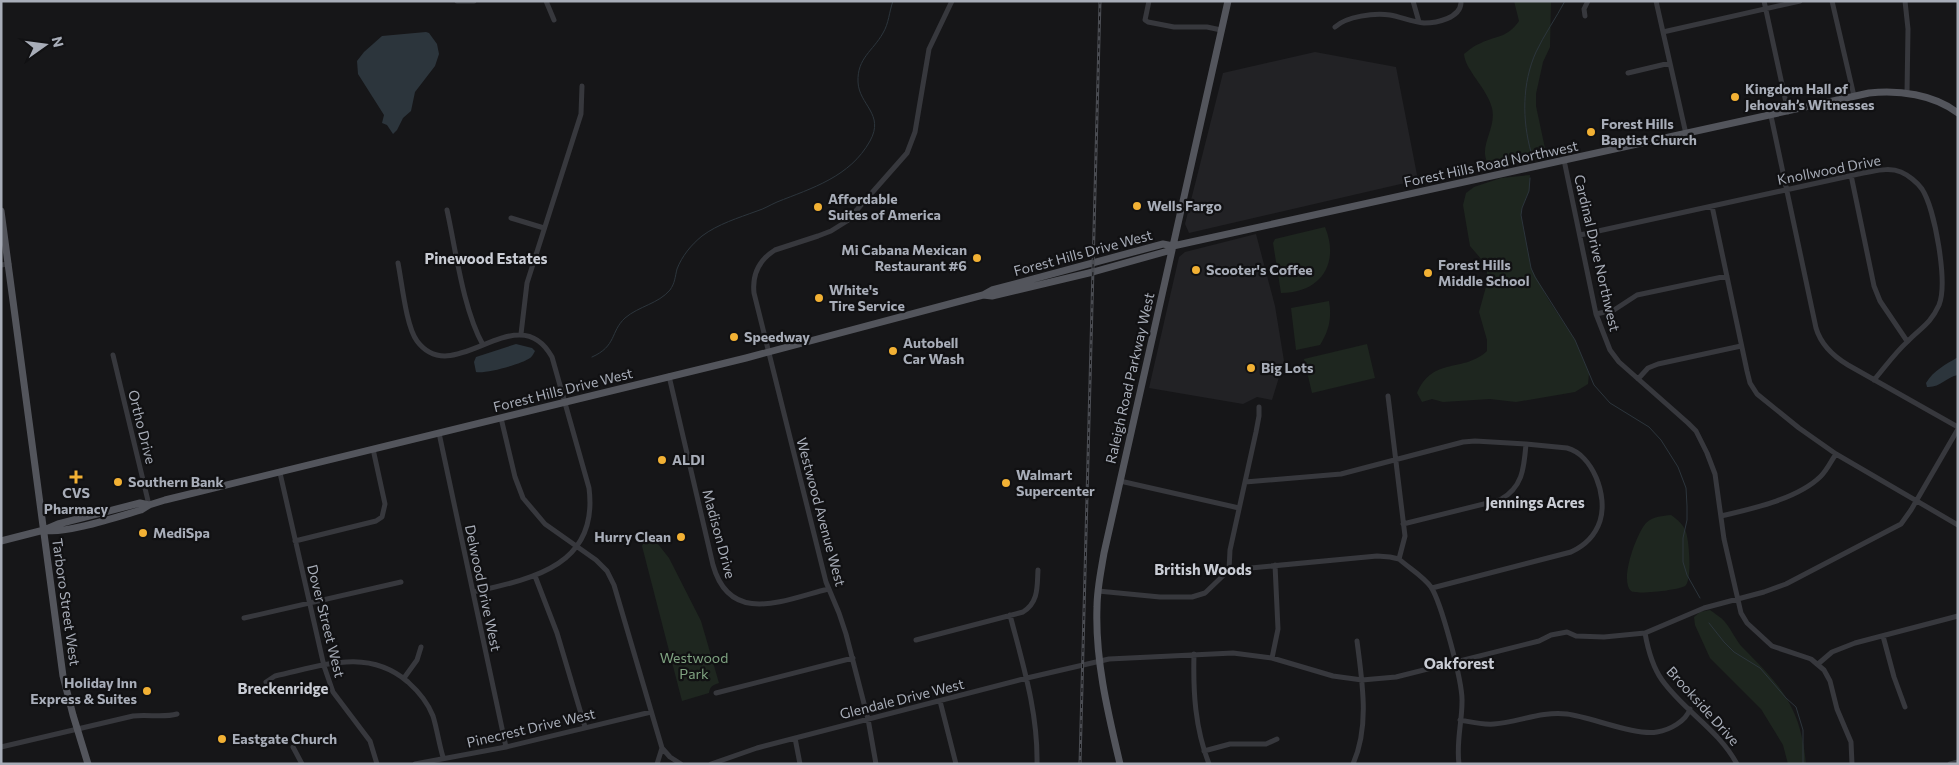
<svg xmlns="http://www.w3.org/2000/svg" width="1959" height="765" font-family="Commissioner,sans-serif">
<rect width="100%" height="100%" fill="#161618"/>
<!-- built -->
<path fill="#222225" d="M1315,52L1396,67L1418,180L1189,233L1185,224L1223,73Z
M1256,234L1275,306L1284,361L1272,400L1257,397L1243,404L1149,388L1179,257L1185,252Z"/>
<!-- green -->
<path fill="#1e261f" d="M1514,1H1551L1550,47L1543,62L1536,94V106L1546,153L1538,159L1488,165C1487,162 1485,157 1485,154C1484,140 1496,125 1492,108C1487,88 1465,70 1464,54C1469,50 1475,45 1481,43C1498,35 1507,38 1519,21Z
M1530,175L1529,191L1522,208L1521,215L1531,268L1548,299L1575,340L1589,373L1588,384L1575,392L1516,402L1490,399L1443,402L1432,399L1422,402L1417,393C1433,356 1464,373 1487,351V340L1479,312L1487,283V272L1482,260L1470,246L1463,205L1466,193L1474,187L1501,178Z
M1325,227C1340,263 1321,293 1281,293L1273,243L1275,239Z
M1329,301C1332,318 1329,331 1320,345L1296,350L1291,308Z
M1367,344L1375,378L1312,393L1304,359Z
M1671,515C1678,520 1683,524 1686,532C1689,541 1692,577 1686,585C1683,590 1636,595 1631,591C1619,580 1637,533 1646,523C1653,516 1663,516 1671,515Z
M651,540L658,544L669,558L701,621L719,683C713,685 710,686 709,693L682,701L642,546L644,542Z
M1710,610C1715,614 1721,617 1725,622C1732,630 1736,641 1743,648C1781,686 1801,707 1806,764H1788L1783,745L1761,709L1710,658L1695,625L1694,617L1700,612Z"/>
<!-- water -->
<path fill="#2c353c" d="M426,32L429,33L437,44L439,54L435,66L415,92L411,111L403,118L397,130L393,134L387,125L382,123L384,115L358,74L357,61L364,52L382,36Z
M516,344L532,348L535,351C534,353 532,357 530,358C522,364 486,374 476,372L474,362L476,357Z
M1958,357V375C1946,377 1940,388 1927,387L1926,383C1934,370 1945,365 1958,357Z"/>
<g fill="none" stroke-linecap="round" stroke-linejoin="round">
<!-- stream -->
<path stroke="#2c353c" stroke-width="1" d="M1531,152C1522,120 1522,83 1536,52C1544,35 1556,18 1565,1
M1530,178L1529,191L1522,208L1521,215L1531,268L1535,277L1575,340L1594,385L1610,403L1649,427L1661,440L1678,467L1686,488L1687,506V520L1683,538V562L1687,575L1700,598
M592,357C617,346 610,332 625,318C639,306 658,304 670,290C675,283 675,277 677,269C682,256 691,245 702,236C718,224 738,218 757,211C764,209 770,205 777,202C812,188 850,177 870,141C885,114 859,105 858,82C857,58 873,51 883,33C889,23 889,12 893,1
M1709,623L1724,642L1734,652L1760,668L1786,698L1796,707L1803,730V764"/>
<!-- minor -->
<path stroke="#37383d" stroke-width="5" d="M457,1H474
M546,1L554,20
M1149,1L1145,20L1148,22L1174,27H1207L1221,30
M1413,1L1419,22
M1656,1L1686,134
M1764,1L1788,112
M1832,1L1854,96
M1905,1L1908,29L1907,93
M1585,16L1584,9L1588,1
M1335,27C1347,16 1374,13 1390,15C1401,17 1413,22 1424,23C1437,23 1460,18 1461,3
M1663,32L1800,1
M1628,73L1670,63
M1771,116L1816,328C1821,345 1833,356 1848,365L1958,427
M1564,160L1596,314L1610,350L1619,362L1688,423L1696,431L1707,453L1715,474L1724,539L1741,613L1747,623L1772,646L1811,659L1824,670L1830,681L1837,709L1851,742L1852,764
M1851,175L1874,286L1880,301L1907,341
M1712,206L1747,371L1750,383L1757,394L1799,428L1836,454L1958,525
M447,210C456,251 463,309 483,345
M511,218L544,228
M1580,235L1863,173C1876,171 1889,167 1901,172C1908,175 1917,182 1922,189C1935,209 1948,283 1939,305C1930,325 1920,328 1907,342C1895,353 1885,367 1874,380
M398,263C402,283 406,326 417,341C454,391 517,294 552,357L589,488C599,566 532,579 473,592
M1,265L9,264
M1596,314L1614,310L1637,295L1727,276
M521,334L527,283L581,114L582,86
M113,355L149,505
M669,376L713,565C730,626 784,600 828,589
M1638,379L1648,368L1658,364L1741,346
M1388,396L1405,536L1399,559C1409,568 1423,576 1431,587C1441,602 1463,683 1462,702C1462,723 1456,742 1459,764
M501,418L515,477L523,498L545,524L596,560L607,571L614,585L662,748L670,757L681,764
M439,433L506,747
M280,473L324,666L333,692L370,741L377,764
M1120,481L1239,508
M1245,482L1341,474L1463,442L1475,441L1526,444L1567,448C1593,455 1608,496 1600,521C1595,536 1584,546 1571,552L1432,588
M1721,516C1751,509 1798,499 1821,476C1827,470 1831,461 1836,454
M1403,524L1500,500C1523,487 1524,468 1526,444
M295,541L376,521L382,517L385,504L373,449
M1229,570L1230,550L1256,432L1259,416V407
M535,576L557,633L585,727
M1098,591L1160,597H1192L1205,593L1229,570L1377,556L1390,557L1399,559
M1010,615C1023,665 1038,712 1037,764
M244,618L401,582
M1645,633C1648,650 1652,666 1662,680C1684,711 1718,729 1737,764
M1883,636L1894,677L1905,707
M916,640L1023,612C1039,602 1037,586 1038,570
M1194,654C1193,692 1195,728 1209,764
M1272,658L1278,629L1275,565
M1818,664L1832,652L1855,643L1958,616
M404,678L417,660L421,647
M266,682L275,676C322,666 367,647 408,682C418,691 428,703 433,716C437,729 439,744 443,757
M716,693L853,658
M940,701L956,764
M1460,720C1471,722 1483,725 1494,724C1519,722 1541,711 1567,714C1591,717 1635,736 1657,732C1670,730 1686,721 1690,709
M795,738L800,764
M1,747L133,716C148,714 163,718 177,714
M293,747L302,764
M1204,751L1230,744H1266L1277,739
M415,764L506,747L651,712
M657,764L662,748
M711,764L757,748L1027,678L1109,659L1233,653L1272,658L1333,676L1362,680L1396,677L1539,641L1551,635L1567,632L1576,636L1604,637L1645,633L1704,608L1764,592L1786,584L1901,524L1911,510L1958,429
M876,764L868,719L846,634L839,613L826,582L754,293C752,274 759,260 775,250L818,236L831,231L847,221L907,153L915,132L929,49L952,1
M1353,764C1370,726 1362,681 1357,641
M1950,764L1958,762"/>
<!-- major -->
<path stroke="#53555c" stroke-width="7" d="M1,211L63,676L73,715L88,764
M983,295L992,296L1093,272L1168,251L1173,246
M44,530C63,535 120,516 141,510L149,505L165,500L746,358L983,295L992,290L1163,244L1173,246L1869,93C1899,90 1933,94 1958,113
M1,541L44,530L58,524L140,503L149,505
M1120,764C1108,713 1095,660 1097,607C1097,589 1101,571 1104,553L1228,1"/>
<!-- rail casing -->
<g stroke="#4a4c52" stroke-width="3">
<path id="rail" d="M1080,764L1100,1"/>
</g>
<!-- rail -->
<use href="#rail" stroke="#111113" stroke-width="1" stroke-dasharray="4" stroke-linecap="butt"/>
</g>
<!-- markers -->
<g fill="#f2b134" stroke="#111113" stroke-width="2">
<circle cx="1735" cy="97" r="5"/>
<circle cx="1591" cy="132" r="5"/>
<circle cx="1137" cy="206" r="5"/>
<circle cx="818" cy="207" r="5"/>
<circle cx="977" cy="258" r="5"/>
<circle cx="1196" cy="270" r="5"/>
<circle cx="1428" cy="273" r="5"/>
<circle cx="819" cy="298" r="5"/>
<circle cx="734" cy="337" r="5"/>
<circle cx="893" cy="351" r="5"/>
<circle cx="1251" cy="368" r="5"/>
<circle cx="662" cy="460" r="5"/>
<path d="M73.5 469.5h5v5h5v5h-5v5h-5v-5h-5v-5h5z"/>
<circle cx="118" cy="482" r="5"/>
<circle cx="1006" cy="483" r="5"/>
<circle cx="143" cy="533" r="5"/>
<circle cx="681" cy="537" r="5"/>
<circle cx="147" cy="691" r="5"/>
<circle cx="222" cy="739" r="5"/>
</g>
<g text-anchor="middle" stroke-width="4.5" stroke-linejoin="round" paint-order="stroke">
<!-- poi labels -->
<g font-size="14" font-weight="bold" fill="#a8adb8" stroke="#111113" text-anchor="start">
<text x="1745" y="94">Kingdom Hall of<tspan x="1745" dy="16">Jehovah’s Witnesses</tspan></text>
<text x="1601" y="129">Forest Hills<tspan x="1601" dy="16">Baptist Church</tspan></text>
<text x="828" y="204">Affordable<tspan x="828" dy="16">Suites of America</tspan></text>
<text x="1147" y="211">Wells Fargo</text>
<text x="967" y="255" text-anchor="end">Mi Cabana Mexican<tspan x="967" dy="16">Restaurant #6</tspan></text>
<text x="1438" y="270">Forest Hills<tspan x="1438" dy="16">Middle School</tspan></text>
<text x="1206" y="275">Scooter's Coffee</text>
<text x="829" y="295">White's<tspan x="829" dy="16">Tire Service</tspan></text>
<text x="744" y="342">Speedway</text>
<text x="903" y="348">Autobell<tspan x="903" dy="16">Car Wash</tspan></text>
<text x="1261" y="373">Big Lots</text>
<text x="672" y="465">ALDI</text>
<text x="1016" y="480">Walmart<tspan x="1016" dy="16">Supercenter</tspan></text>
<text x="128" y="487">Southern Bank</text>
<text x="76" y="498" text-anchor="middle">CVS<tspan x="76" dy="16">Pharmacy</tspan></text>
<text x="153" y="538">MediSpa</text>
<text x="671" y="542" text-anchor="end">Hurry Clean</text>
<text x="137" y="688" text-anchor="end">Holiday Inn<tspan x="137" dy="16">Express &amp; Suites</tspan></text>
<text x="232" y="744">Eastgate Church</text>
</g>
<!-- street labels -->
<g font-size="14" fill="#a8adb8" stroke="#111113">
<text transform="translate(1491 164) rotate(-12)" y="5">Forest Hills Road Northwest</text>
<text transform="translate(1829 170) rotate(-11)" y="5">Knollwood Drive</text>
<text transform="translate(1083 253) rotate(-15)" y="5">Forest Hills Drive West</text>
<text transform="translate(1597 253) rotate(77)" y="5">Cardinal Drive Northwest</text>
<text transform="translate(1130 378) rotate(-77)" y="5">Raleigh Road Parkway West</text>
<text transform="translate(563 390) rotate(-14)" y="5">Forest Hills Drive West</text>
<text transform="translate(142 427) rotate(76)" y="5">Ortho Drive</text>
<text transform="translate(821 512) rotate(75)" y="5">Westwood Avenue West</text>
<text transform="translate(719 534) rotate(75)" y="5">Madison Drive</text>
<text transform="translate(483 588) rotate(78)" y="5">Delwood Drive West</text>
<text transform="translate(66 602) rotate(82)" y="5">Tarboro Street West</text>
<text transform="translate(326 621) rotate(76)" y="5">Dover Street West</text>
<text transform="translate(902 699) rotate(-14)" y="5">Glendale Drive West</text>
<text transform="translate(1703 706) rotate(48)" y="5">Brookside Drive</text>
<text transform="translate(531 728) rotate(-13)" y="5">Pinecrest Drive West</text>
</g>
<!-- park labels -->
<g font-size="14" fill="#7fa381" stroke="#111113">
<text x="694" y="663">Westwood<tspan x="694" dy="16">Park</tspan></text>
</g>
<!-- neighbourhood labels -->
<g font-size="15" font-weight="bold" fill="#c9ccd4" stroke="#111113">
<text x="486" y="264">Pinewood Estates</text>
<text x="1535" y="508">Jennings Acres</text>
<text x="1203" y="575">British Woods</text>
<text x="1459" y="669">Oakforest</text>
<text x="283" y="694">Breckenridge</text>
</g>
</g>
<!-- border -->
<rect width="1959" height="765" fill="none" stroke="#a8adb8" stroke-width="5"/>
<!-- north arrow -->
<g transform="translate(45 45) rotate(76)" stroke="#111113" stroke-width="4" paint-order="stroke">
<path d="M0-4L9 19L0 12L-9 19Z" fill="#a8adb8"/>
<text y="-8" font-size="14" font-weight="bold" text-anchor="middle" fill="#a8adb8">N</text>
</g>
</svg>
